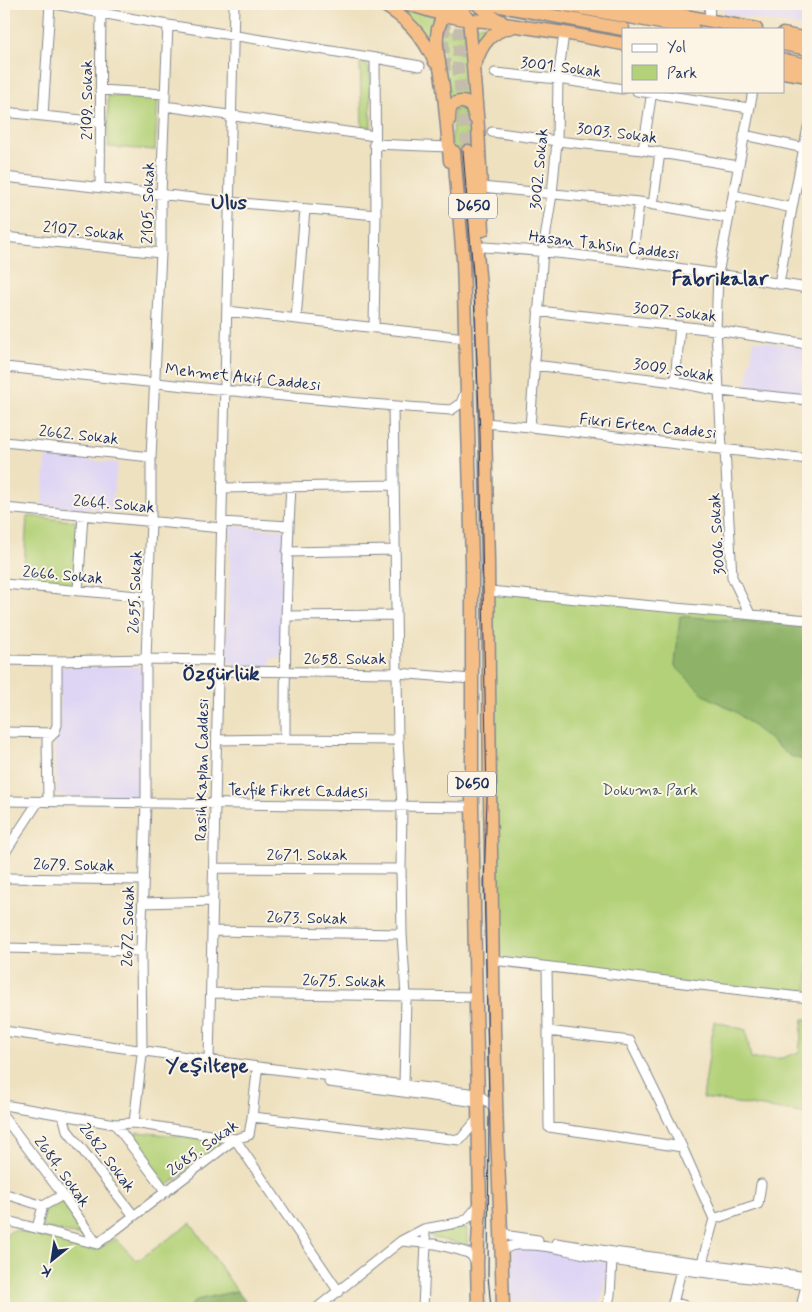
<svg xmlns="http://www.w3.org/2000/svg" width="812" height="1312" font-family="Mynerve,sans-serif">
<rect width="100%" height="100%" fill="#fcf5e5"/>
<filter id="ink" filterUnits="userSpaceOnUse"><feTurbulence type="fractalNoise" baseFrequency=".02" numOctaves="2"/><feDisplacementMap in="SourceGraphic" scale="10" xChannelSelector="R" yChannelSelector="G"/><feConvolveMatrix kernelMatrix="1 2 1 2 8 2 1 2 1" color-interpolation-filters="sRGB"/></filter>
<filter id="wash" filterUnits="userSpaceOnUse"><feTurbulence type="fractalNoise" baseFrequency=".0096" numOctaves="4" result="noise"/><feDisplacementMap in="SourceGraphic" scale="20" xChannelSelector="R" yChannelSelector="G"/><feGaussianBlur stdDeviation="1.12" result="paint"/><feColorMatrix in="noise" values="0 0 0 0 0 0 0 0 0 0 0 0 0 0 0 0 0 1.4 0 .05"/><feComposite in="paint" operator="in"/></filter>
<g filter="url(#wash)">
<rect width="100%" height="100%" fill="#eee1c0"/>
<!-- built -->
<path fill="#ded5f5" d="M724,4H808V28L723,13Z
M754,340L808,349V397L746,388Z
M46,457L118,463L111,511L42,505Z
M231,526L285,530L281,658H271L270,667L245,668L236,666L226,658Z
M60,667H143V796H57L55,756V736L60,731Z
M512,1247L552,1250L566,1256L608,1262L600,1308H578L512,1300Z"/>
<!-- green -->
<path fill="#b3d178" stroke="#67806b" d="M392,5L431,15L436,19L432,49Z
M474,25L500,27L478,48Z
M443,28C450,30 459,31 465,34L471,98L447,102L441,36Z
M364,61L369,69L370,74L371,127L362,128L360,62Z
M108,96L158,98L155,150L108,147Z
M460,108C474,115 471,135 472,148L451,149L454,110Z
M27,516L81,522L76,586L23,581Z
M489,591L808,619V998L493,960Z
M803,1019H808V1114L703,1098L714,1021L746,1030L751,1059L782,1058L799,1052Z
M137,1132L220,1140L221,1145L167,1186L132,1139Z
M62,1199L87,1235L86,1237L42,1227V1225L45,1210Z
M191,1223L237,1291L197,1300L188,1308H4V1240L8,1233L15,1230L95,1250L116,1239L137,1261Z
M467,1228V1245L434,1238L429,1235L431,1231H434Z"/>
<!-- forest -->
<path fill="#8eb368" stroke="#547163" d="M680,616L808,626V761L790,756L736,712L704,695L675,666Z
M237,1291L251,1308H188L197,1300Z"/>
</g>
<g filter="url(#ink)">
<g fill="none" stroke-linecap="round" stroke-linejoin="round">
<!-- highway-tunnel -->
<path stroke="#c4bdac" stroke-width="12" stroke-dasharray="12 6" stroke-linecap="butt" d="M461,9L458,67L468,151
M445,71L443,40L446,14"/>
<!-- minor casing -->
<g stroke="#84888f" stroke-width="11">
<path id="minor" d="M55,4L101,13L168,25L375,58L420,66
M709,20L710,4
M495,73L558,79L623,89
M100,90L165,94
M637,91L749,108
M165,106L375,136
M4,112L101,122
M43,116L50,4
M492,132L557,141L643,150L738,166
M744,135L804,148
M374,144L449,147
M643,150L652,91
M4,177L230,202L376,215
M100,187C101,129 100,71 101,13
M481,187L639,202L728,218
M733,195L792,208
M653,205L660,152
M4,237L161,253
M484,247C593,254 701,271 808,288
M632,262L639,202
M779,284L792,208L808,127
M227,311L465,338
M538,311L716,330L808,344
M296,319L305,209
M374,328L376,215L375,58
M534,365L675,382L720,391L808,400
M4,367C153,382 302,400 451,410L461,403L465,393
M675,382L680,326
M393,406L398,740L402,806L401,869L402,934L406,996L404,1085
M485,423L530,427L808,459
M530,427L543,251L552,194L557,141L558,79L564,33
M4,442L151,457
M722,449L716,330L718,274L753,91
M725,449L732,577L750,614
M223,488L394,485
M4,508L222,528
M222,522L289,526
M287,552L395,550
M4,584L149,597
M78,591L83,515
M489,591L808,620
M286,616L396,615
M4,660L57,661L146,659L218,660
M218,671L397,673L471,679
M4,732L54,733
M285,739C285,655 286,571 291,487
M217,740L285,739L398,740
M4,801L472,807
M48,802L47,740L54,733L57,725V661
M4,854L38,802
M214,868L401,869
M4,878L143,880
M143,903L213,901
M212,931L402,934
M4,948L141,951
M493,960L808,998
M547,967L548,1031
M211,993L476,997
M4,1031L258,1067L477,1094L490,1103L495,1111
M142,1050L141,951L146,803V659L151,521V457L161,253V194L168,25
M209,1059L234,4
M329,1082L477,1102
M4,1105L115,1124L134,1123L235,1139L339,1292
M63,1115L67,1130L134,1216
M4,1117L63,1195L97,1244
M252,1117L257,1072
M134,1123L142,1055
M115,1124L166,1192
M682,1147L549,1127L548,1031L630,1041L682,1147L714,1219L702,1263
M4,1199L9,1195L43,1206L63,1195
M714,1219L758,1204L761,1184
M4,1220L97,1244L235,1139L249,1135L252,1117L460,1140L478,1119
M37,1228L43,1206
M501,1231L510,1236L538,1240
M401,1241L435,1244L459,1250L468,1253L472,1256L476,1263
M556,1243L613,1252L808,1277
M502,1252C510,1243 518,1245 530,1245C557,1246 585,1255 612,1260C677,1270 743,1277 808,1285
M673,1302L692,1308
M317,1308L401,1241L424,1229L462,1222L468,1218L480,1204
M423,1308L426,1243L424,1229
M607,1308L610,1295L612,1260
M672,1308L682,1265
M801,1308L806,1285"/>
</g>
<!-- highway casing -->
<g stroke="#84888f" stroke-width="15">
<path id="highway" d="M382,4C408,19 422,35 435,62
M408,4L444,15L469,20L485,21L564,33L623,44
M458,4L469,20L470,30L478,127L483,230
M477,4L491,16L501,21
M490,4L623,29
M560,4L693,29
M620,4L756,29
M783,34L808,39
M783,44L808,49
M783,60L808,65
M475,65C481,44 491,31 512,27
M783,72L808,76
M449,120C449,116 449,111 451,107C455,101 466,100 470,106C473,108 474,114 475,118
M468,151L482,309L485,423L488,563L490,794L494,1030L497,1134L501,1231L503,1308
M454,152L463,260L472,562V807L480,1204L477,1264L478,1308
M450,161C448,137 446,112 443,87C441,68 434,48 438,29C441,18 446,10 455,4"/>
</g>
<!-- minor -->
<use href="#minor" stroke="#fff" stroke-width="9"/>
<!-- highway -->
<use href="#highway" stroke="#f6be87" stroke-width="12"/>
<!-- tram -->
<path stroke="#1b2f5e" stroke-width="1" d="M463,151L473,273L480,433L487,799L484,882L489,1102L488,1276L491,1308"/>
</g>
</g>
<g text-anchor="middle" stroke-width="4" stroke-linejoin="round" paint-order="stroke">
<!-- shield labels -->
<g fill="#fcf5e5" stroke="#5e6a86" stroke-width="1">
<rect x="449" y="193.5" width="48" height="25" rx="4"/>
<rect x="448" y="771.5" width="48" height="25" rx="4"/>
</g>
<g font-size="15" font-weight="bold" fill="#1b2f5e">
<text x="473" y="211">D650</text>
<text x="472" y="789">D650</text>
</g>
<!-- street labels -->
<g font-size="16" fill="#1b2f5e" stroke="#fcf5e5">
<text transform="translate(561 66) rotate(7)" y="6">3001. Sokak</text>
<text transform="translate(86 100) rotate(-90)" y="6">2109. Sokak</text>
<text transform="translate(617 132) rotate(7)" y="6">3003. Sokak</text>
<text transform="translate(538 169) rotate(-85)" y="6">3002. Sokak</text>
<text transform="translate(147 203) rotate(-89)" y="6">2105. Sokak</text>
<text transform="translate(84 230) rotate(6)" y="6">2107. Sokak</text>
<text transform="translate(604 244) rotate(7)" y="6">Hasan Tahsin Caddesi</text>
<text transform="translate(675 311) rotate(6)" y="6">3007. Sokak</text>
<text transform="translate(674 369) rotate(9)" y="6">3009. Sokak</text>
<text transform="translate(243 376) rotate(6)" y="6">Mehmet Akif Caddesi</text>
<text transform="translate(648 425) rotate(6)" y="6">Fikri Erten Caddesi</text>
<text transform="translate(79 434) rotate(6)" y="6">2662. Sokak</text>
<text transform="translate(114 503) rotate(5)" y="6">2664. Sokak</text>
<text transform="translate(716 534) rotate(-94)" y="6">3006. Sokak</text>
<text transform="translate(63 574) rotate(5)" y="6">2666. Sokak</text>
<text transform="translate(134 592) rotate(-88)" y="6">2655. Sokak</text>
<text x="345" y="664">2658. Sokak</text>
<text transform="translate(201 770) rotate(-89)" y="6">Rasih Kaplan Caddesi</text>
<text transform="translate(298 790) rotate(1)" y="6">Tevfik Fikret Caddesi</text>
<text x="307" y="860">2671. Sokak</text>
<text transform="translate(74 864) rotate(1)" y="6">2679. Sokak</text>
<text transform="translate(307 917) rotate(1)" y="6">2673. Sokak</text>
<text transform="translate(127 926) rotate(-89)" y="6">2672. Sokak</text>
<text transform="translate(344 980) rotate(1)" y="6">2675. Sokak</text>
<text transform="translate(202 1147) rotate(-36)" y="6">2685. Sokak</text>
<text transform="translate(108 1157) rotate(53)" y="6">2682. Sokak</text>
<text transform="translate(63 1171) rotate(54)" y="6">2684. Sokak</text>
</g>
<!-- park labels -->
<g font-size="16" fill="#415864" stroke="#fcf5e5">
<text x="650" y="795">Dokuma Park</text>
</g>
<!-- district labels -->
<g font-size="21" font-weight="bold" fill="#1b2f5e" stroke="#fcf5e5">
<text x="229" y="209">Ulus</text>
<text x="720" y="285">Fabrikalar</text>
<text x="221" y="680">Özgürlük</text>
<text x="207" y="1072">Yeşiltepe</text>
</g>
</g>
<!-- margin -->
<rect width="812" height="1312" fill="none" stroke="#fcf5e5" stroke-width="20"/>
<!-- legend -->
<rect x="622" y="28" width="162" height="65" fill="#fcf5e5" stroke="#a2a6af"/>
<rect x="632" y="44" width="25" height="8" fill="#ffffff" stroke="#a2a6af"/>
<text x="667" y="52" font-size="15" fill="#1b2f5e">Yol</text>
<rect x="632" y="65" width="25" height="15" fill="#b3d178" stroke="#a2a6af"/>
<text x="667" y="78" font-size="15" fill="#1b2f5e">Park</text>
<!-- north arrow -->
<g transform="translate(52 1260) rotate(210)" stroke="#fcf5e5" stroke-width="4" paint-order="stroke">
<path d="M0-4L9 19L0 12L-9 19Z" fill="#1b2f5e"/>
<text y="-8" font-size="14" font-weight="bold" text-anchor="middle" fill="#1b2f5e">K</text>
</g>
</svg>
